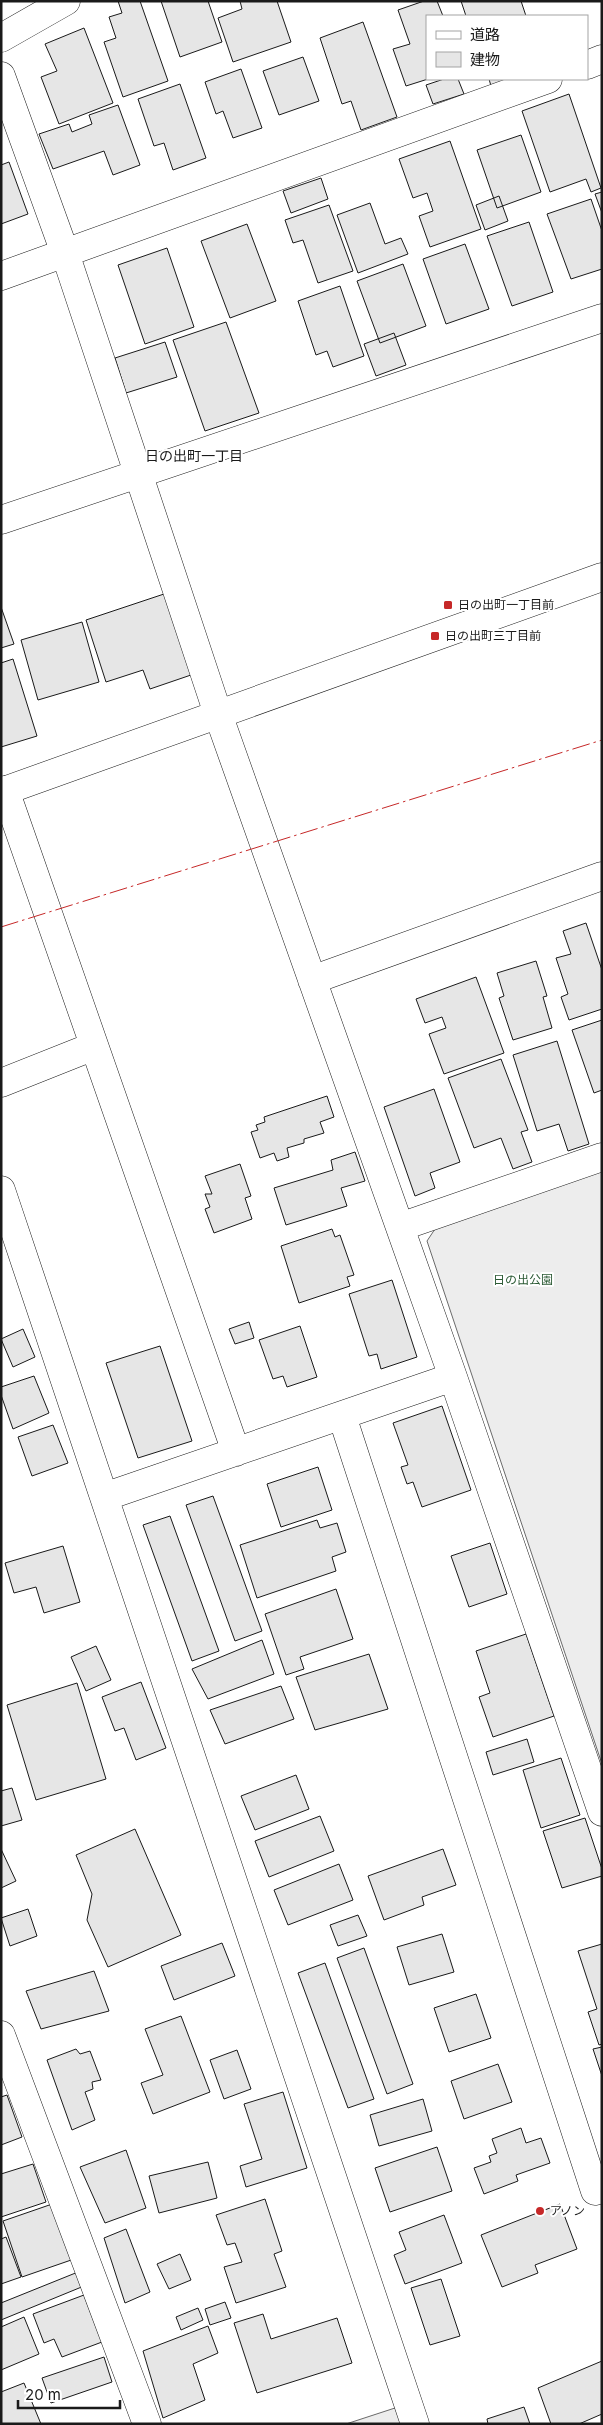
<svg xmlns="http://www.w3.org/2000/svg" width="603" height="2425" font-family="Inter,'Noto Sans JP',sans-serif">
<rect width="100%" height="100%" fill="#fff"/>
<!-- built -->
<path fill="#ededed" stroke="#6a6a6a" d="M602,1171V1764L427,1241L437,1226Z
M398,2407L404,2424H346Z"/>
<!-- building -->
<path fill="#e6e6e6" stroke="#1a1a1a" d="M118,1H140L168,81L123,97L104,42L116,38L109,17L122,13Z
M161,1H208L222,42L180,57Z
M240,1H277L291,42L233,62L218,18L242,9Z
M424,1H437L443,16H427L428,79L406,86L393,49L410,44L398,10Z
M461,1H521L526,16H466Z
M363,22L397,117L361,130L351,101L342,104L320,38Z
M84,28L113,103L59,124L41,77L57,71L45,44Z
M303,57L319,101L279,115L263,71Z
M241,69L262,128L233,138L223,111L216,114L205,82Z
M444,79H458L464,94L433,104L426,85Z
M489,79H512L491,86Z
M180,84L206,158L173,170L164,143L154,146L138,99Z
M569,94L601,188L591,192L586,179L550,192L522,111Z
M118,105L140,165L113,175L104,151L53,169L39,134L69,124L72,132L92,124L89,115Z
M521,135L541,192L497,208L477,150Z
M450,141L481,229L430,247L419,216L433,211L427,193L413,198L399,159Z
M9,162L28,214L1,224V165Z
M321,178L328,199L291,213L283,191Z
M602,192V213L595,194Z
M499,196L508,221L485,230L476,205Z
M591,199L602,231V269L571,279L547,214Z
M370,203L385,244L401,238L408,254L358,273L337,215Z
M329,205L353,271L318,283L303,240L293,243L285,220Z
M529,222L553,292L512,306L487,236Z
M247,224L276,301L230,318L201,241Z
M465,244L489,309L446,324L423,259Z
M167,248L194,327L145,344L118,265Z
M403,264L426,326L380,343L357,281Z
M340,286L364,356L333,367L327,351L316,355L298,301Z
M226,322L259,413L205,431L173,340Z
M394,333L406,365L376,376L364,344Z
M165,342L177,377L126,393L115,358Z
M164,594L191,675L150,689L143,670L106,682L86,620Z
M1,607L14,644L1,648Z
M82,622L99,682L38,700L21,640Z
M13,659L37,736L1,747V663Z
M586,923L602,970V1009L569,1020L561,997L568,994L556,958L571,954L563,931Z
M536,961L547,996L543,997L552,1028L513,1040L499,998L504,996L497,973Z
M476,977L504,1053L444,1074L429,1034L446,1028L442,1017L425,1023L416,999Z
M602,1020V1090L594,1093L572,1030Z
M557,1041L589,1144L568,1151L559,1124L537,1131L513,1055Z
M501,1059L528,1130L521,1132L532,1162L513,1169L501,1138L474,1148L448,1078Z
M434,1089L460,1162L430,1173L435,1188L415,1196L384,1107Z
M327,1096L334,1117L320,1122L324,1133L304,1139V1143L287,1148L289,1157L277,1161L274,1153L260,1158L251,1132L258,1130L256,1125L265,1122L264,1117Z
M355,1152L365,1181L341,1188L347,1206L286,1225L274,1188L333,1170L331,1160Z
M240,1164L251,1196L245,1198L252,1219L214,1233L205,1209L210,1207L205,1194H212L205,1176Z
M332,1229L335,1237L340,1235L354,1275L347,1277L350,1286L299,1303L281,1246Z
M392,1280L417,1357L381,1369L377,1354L369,1356L349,1294Z
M249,1322L254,1338L235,1344L229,1329Z
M300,1326L317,1377L287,1387L283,1376L273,1379L259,1340Z
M23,1329L35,1357L13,1367L1,1339Z
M160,1346L192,1441L138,1458L106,1363Z
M34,1376L49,1413L13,1429L1,1395V1387Z
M442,1406L471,1490L422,1507L413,1482L407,1484L401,1467L408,1465L393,1423Z
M53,1425L68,1463L32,1476L18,1437Z
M318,1467L332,1510L281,1527L267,1484Z
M213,1496L262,1631L235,1641L186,1505Z
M170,1516L219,1651L192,1661L143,1525Z
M317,1520L320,1528L337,1523L346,1552L332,1557L336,1571L257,1598L240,1545Z
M490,1543L507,1594L469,1607L451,1556Z
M63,1546L80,1602L44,1613L36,1587L14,1593L5,1563Z
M336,1589L353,1639L300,1657L304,1669L286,1675L265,1614Z
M526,1634L554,1716L493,1737L479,1697L490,1693L476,1651Z
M262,1640L274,1674L208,1699L192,1669Z
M96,1646L111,1680L86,1691L71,1657Z
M369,1654L388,1709L315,1730L296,1677Z
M141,1682L166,1748L136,1760L124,1728L115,1731L102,1697Z
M77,1683L106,1779L36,1800L7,1705Z
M281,1686L294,1719L225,1744L210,1710Z
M527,1739L534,1762L493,1775L486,1752Z
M561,1758L580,1815L541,1828L523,1770Z
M296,1775L309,1809L255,1830L241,1796Z
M12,1788L22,1820L1,1826V1791Z
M320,1816L334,1851L269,1877L255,1841Z
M585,1818L602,1869V1876L562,1888L543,1831Z
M135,1829L181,1935L108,1967L87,1920L92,1894L76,1855Z
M1,1849L16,1881L1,1888Z
M443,1849L456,1885L422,1897L424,1905L384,1920L368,1876Z
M339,1864L353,1900L288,1925L274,1890Z
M28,1909L37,1936L10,1946L1,1918Z
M358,1915L367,1936L338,1946L330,1925Z
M442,1934L454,1972L409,1985L397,1947Z
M222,1943L235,1976L174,2000L161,1966Z
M602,1944V2044L599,2045L588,2012L597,2009L578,1951Z
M364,1948L413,2084L387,2094L337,1958Z
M325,1963L374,2099L348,2108L298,1973Z
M94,1971L109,2011L41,2029L26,1991Z
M476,1994L491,2038L449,2052L434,2008Z
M181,2016L210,2092L153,2114L141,2083L163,2075L145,2029Z
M602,2047V2076L593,2049Z
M76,2049L80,2054L90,2051L101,2080L92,2082L93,2089L85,2092L95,2120L72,2130L47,2060Z
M237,2050L251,2089L224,2099L210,2060Z
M498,2064L512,2102L464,2119L451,2081Z
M283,2092L307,2168L246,2187L240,2166L262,2159L244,2104Z
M7,2095L22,2137L1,2145V2097Z
M423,2099L432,2131L379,2146L370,2115Z
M521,2128L526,2143L541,2138L550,2163L516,2175L518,2181L484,2194L474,2168L491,2162L489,2156L497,2153L492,2139Z
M437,2147L452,2191L390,2212L375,2168Z
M126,2150L146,2208L105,2223L80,2167Z
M208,2162L217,2198L159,2213L149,2176Z
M33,2164L46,2202L1,2217V2174Z
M265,2199L282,2251L274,2254L286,2287L236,2303L224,2267L242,2262L235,2243L227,2245L216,2215Z
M58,2202L77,2258L22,2277L3,2221Z
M560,2204L577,2249L535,2265L538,2273L502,2287L481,2235Z
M444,2215L462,2263L405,2284L394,2255L406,2250L399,2232Z
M126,2229L150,2292L125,2303L104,2238Z
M6,2237L21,2277L1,2284V2239Z
M180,2254L191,2280L169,2289L157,2264Z
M78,2272L84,2286L1,2320V2303Z
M441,2279L460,2336L430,2345L411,2288Z
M84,2295L102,2342L62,2357L54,2339L44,2343L33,2314Z
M225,2302L231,2318L210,2325L205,2309Z
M198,2308L203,2320L181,2330L176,2317Z
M263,2314L271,2339L337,2318L352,2363L257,2393L234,2323Z
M24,2317L39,2354L1,2370V2327Z
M208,2326L218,2353L193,2364L205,2400L163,2418L143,2351Z
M104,2357L112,2382L51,2403L42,2378Z
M602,2361V2414L579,2424H551L538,2388Z
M24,2383L41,2424H1V2392Z
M524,2407L530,2424H488L487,2419Z"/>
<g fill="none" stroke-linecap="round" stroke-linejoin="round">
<!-- street casing -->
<g stroke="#1a1a1a" stroke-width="29">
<path id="street" d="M1,38L66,1
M587,65L602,59
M1,76L65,253L218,714L453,1377L602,1812
M1,276L548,79
M1,520L602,318
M5,790L236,1452
M312,980L602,876
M1,1083L94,1046
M1,1190L415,2424
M400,1227L602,1157
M342,1416L595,2191L602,2189
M104,1497L453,1377
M1,2035L147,2424"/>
</g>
<!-- secondary casing -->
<g stroke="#1a1a1a" stroke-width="29">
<path id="secondary" d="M1,792L602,577"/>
</g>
<!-- street -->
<use href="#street" stroke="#fff" stroke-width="28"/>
<!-- secondary -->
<use href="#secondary" stroke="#fff" stroke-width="28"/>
<!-- power -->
<path stroke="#c62828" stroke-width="1" stroke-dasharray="18 4 2.5 4" stroke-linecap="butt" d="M1,927L602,740"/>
</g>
<!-- markers -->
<g fill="#c62828" stroke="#fff" stroke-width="2">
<rect x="443" y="600" width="10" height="10" rx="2.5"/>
<rect x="430" y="631" width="10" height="10" rx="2.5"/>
<circle cx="540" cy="2211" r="5"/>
</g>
<g text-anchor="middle" stroke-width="4" stroke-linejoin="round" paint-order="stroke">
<!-- poi labels -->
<g font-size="12" fill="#1a1a1a" stroke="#fff" text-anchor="start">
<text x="458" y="609">日の出町一丁目前</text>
<text x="445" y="640">日の出町三丁目前</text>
<text x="550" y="2215">アノン</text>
</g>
<!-- park labels -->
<g font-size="12" fill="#2b5a34" stroke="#fff">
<text x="523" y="1284">日の出公園</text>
</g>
<!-- neighbourhood labels -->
<g font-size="14" fill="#1a1a1a" stroke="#fff">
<text x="194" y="461">日の出町一丁目</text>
</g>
</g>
<!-- border -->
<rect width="603" height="2425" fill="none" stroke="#1a1a1a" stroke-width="5"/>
<!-- legend -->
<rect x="426" y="15" width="162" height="65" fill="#ffffff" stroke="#a3a3a3"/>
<rect x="436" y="31" width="25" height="8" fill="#ffffff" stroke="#a3a3a3"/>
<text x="470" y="40" font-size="15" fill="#1a1a1a">道路</text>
<rect x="436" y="52" width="25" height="15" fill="#e6e6e6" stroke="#a3a3a3"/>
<text x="470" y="65" font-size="15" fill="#1a1a1a">建物</text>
<!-- scale -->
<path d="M18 2400v8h102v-8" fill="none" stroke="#1a1a1a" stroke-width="2.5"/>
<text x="25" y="2400" font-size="15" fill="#1a1a1a" stroke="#ffffff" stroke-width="4" paint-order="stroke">20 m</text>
</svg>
